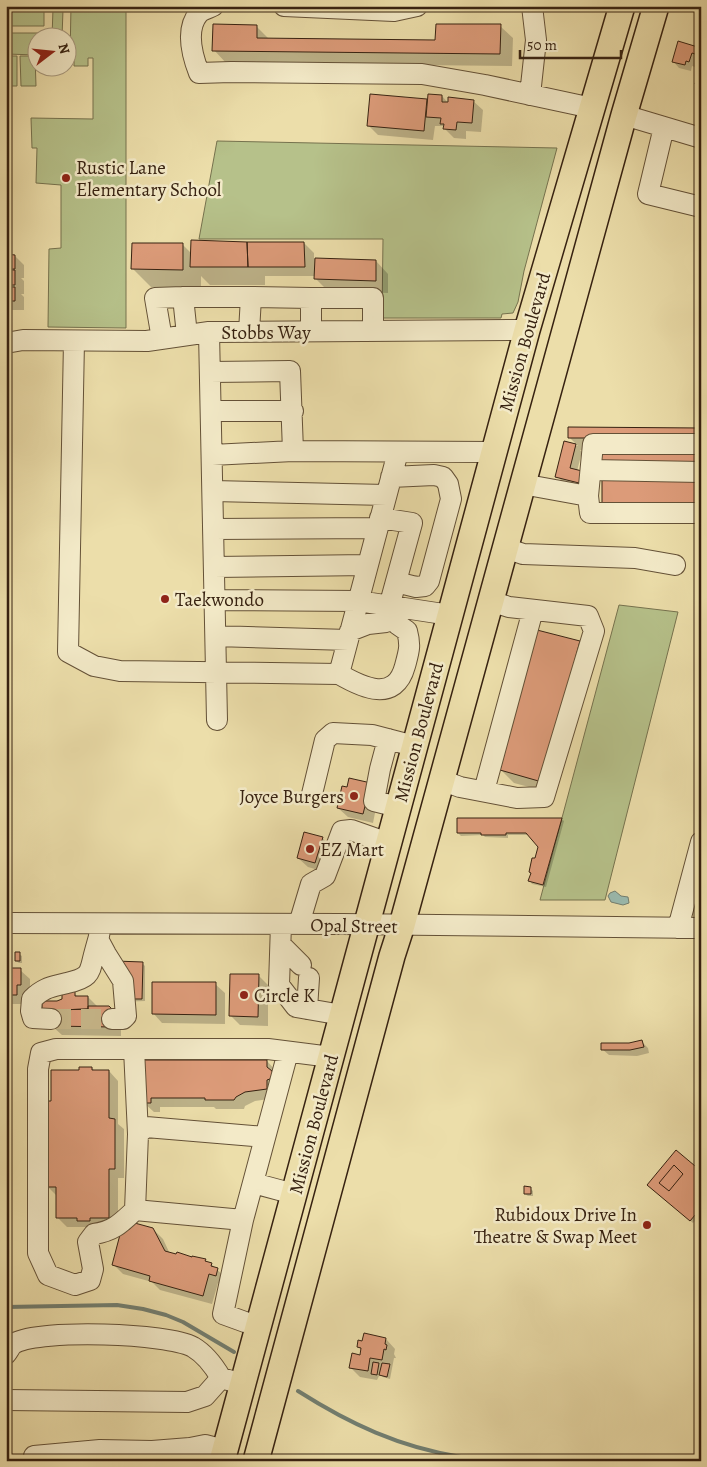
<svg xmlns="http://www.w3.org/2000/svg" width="707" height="1467" font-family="Alegreya,serif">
<rect width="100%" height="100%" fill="#ecdeaa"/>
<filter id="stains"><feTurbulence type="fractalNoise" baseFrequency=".004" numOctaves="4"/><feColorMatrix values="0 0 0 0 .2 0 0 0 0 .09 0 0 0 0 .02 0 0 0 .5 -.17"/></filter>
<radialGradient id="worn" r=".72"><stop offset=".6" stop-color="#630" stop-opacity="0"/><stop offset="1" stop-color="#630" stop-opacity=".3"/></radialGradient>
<!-- green -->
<path fill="#b6c18a" stroke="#76724e" d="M6,6H44V26H6Z
M71,6H126V328L48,327L49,249L61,248V185L36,183L37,148H32L31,118L93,119V58H88V66H74V59L70,58Z
M53,9L63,10L62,37H52Z
M6,33H39V37L38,38L37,55L6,54Z
M6,56H17V86H6Z
M20,56H35L36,86H21Z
M217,141L557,148L524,271L518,302L513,313L502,314L501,318H382L383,239H199Z
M619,605L678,612L605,900H540Z"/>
<!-- water -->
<path fill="#9abbb0" stroke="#727e70" d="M615,891L621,896L628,897L629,903L623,905L611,902L608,896L610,893Z"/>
<!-- shadow -->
<path fill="#0003" d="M256,26L269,39L437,41L500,26L513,38L512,66L226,63L214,50Z
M701,49V59L698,58L695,67L692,66L691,71L679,68L673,61Z
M371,95L429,101L442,96L449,104L473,101L483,110L481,132L466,131V139L454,138L444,128L445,126H435L433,140L378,135L368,125Z
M6,166L9,168V194H6Z
M304,243L314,253V259L376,261L388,274V293L328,291L315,278V276H265V285H210L201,276V288L151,287L133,269L182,244L192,254Z
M6,256H15L24,265V278H21L24,281V294H21L24,297V310H6Z
M569,429L701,450H580L582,452L577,471L585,488L563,482L557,476L565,443L578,446L569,437Z
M579,642L592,655L555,794L514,783L501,770Z
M379,793L373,823L348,817L338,808Z
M561,819L564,821L546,887L532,884L530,881L532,874L530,872L539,847L530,835H508V838L485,837L483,835L461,836L458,833Z
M322,838L332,847L325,872L308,867L298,858Z
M19,954L22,956V963H19L16,961Z
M142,963L145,966V1001L119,1002Z
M6,969L20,970L30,979V994L26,1004H6Z
M258,975L268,985V1026L240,1025L231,1016Z
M215,984L225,993V1024L162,1023L153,1013Z
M74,993L79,998L88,997L98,1007L121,1020V1036L62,1035L52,1026L58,1002Z
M642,1042L648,1048L649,1053L637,1056L609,1055L602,1049Z
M267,1061L276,1071V1098L255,1101L245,1106L244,1109H216L214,1107H160V1112H154L144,1103L142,1076Z
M92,1068L95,1071H109L118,1081V1124L124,1129V1178H118V1227L88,1230L85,1227H67L57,1217V1196L48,1187L52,1103L80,1071Z
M701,1172V1214L693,1223L651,1187Z
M530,1188L533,1191V1196H528L525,1194Z
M504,1210L507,1213V1219H501L499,1216Z
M153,1229L163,1239L170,1254L205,1261L211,1264L227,1279L225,1285L218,1283L212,1304L160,1290L152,1282L123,1274L114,1265Z
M386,1339L395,1349L394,1354L396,1358H394L390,1379L383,1377L380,1374L377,1380L360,1377L350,1367L361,1356L362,1350L358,1347Z"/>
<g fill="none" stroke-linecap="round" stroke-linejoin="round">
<!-- stream -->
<path stroke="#727e70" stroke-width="4" d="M6,1307L117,1305L143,1309L166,1315L183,1322L234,1352
M298,1391C350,1424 399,1447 461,1457C482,1460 505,1460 527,1461"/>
</g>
<!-- building -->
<path fill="#dc9b79" stroke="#372211" d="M213,24L257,25V38L435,40L436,24H501L500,54L212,51Z
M678,41L701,48V56L692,53L689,62L686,61L685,65L672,62Z
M701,65V86L695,84Z
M370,94L427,99L424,131L367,126Z
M428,94L442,95V102H448V97L474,100L472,123L457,122L456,130L443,129L444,124H440L441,118L426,117Z
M191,240L247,242L248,267H190Z
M247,242H304L305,267H248Z
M132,243H183V270L131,269Z
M6,254L15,255V269H6Z
M315,258L376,260V281L314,279Z
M6,270H15V285H6Z
M6,287H15V301H6Z
M568,427L701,428V438H568Z
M564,441L576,444L570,468L582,471L579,483L555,477Z
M597,452H701V465H597Z
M602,479L701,480V505H602Z
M537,630L580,641L542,782L500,770Z
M349,778L371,783L363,814L337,808L342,786L347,787Z
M457,818H562L543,885L528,881L531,873L529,872L532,858H535L538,847L526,833H506V835H481V833H457Z
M304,832L323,837L315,863L297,858Z
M15,952H20V961H15Z
M115,961L143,962L142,999H115Z
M6,968H21V985H17V995H6Z
M230,974H259L258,1017L229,1016Z
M152,982H216V1015L152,1014Z
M75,991V996H88V1009L57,1010V1014L42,1010V1001H57L62,999V992Z
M88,1006H109L112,1009V1027L51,1026L57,1014V1010L88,1009Z
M642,1040L644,1047L630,1050H601V1043H629Z
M143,1060H267V1067L272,1071L273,1074L270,1079L267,1080V1089L245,1092L236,1097L234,1100H205V1098H151V1103H143Z
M79,1067H92V1070H109V1118L115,1119V1169H109V1218H90V1221H77V1218H56V1187H47V1101H51V1070H79Z
M676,1150L701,1171V1208L690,1221L647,1185Z
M674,1165L683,1174L669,1191L659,1183Z
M524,1186L531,1187V1194H524Z
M498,1209H504V1217L497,1216Z
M131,1222L153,1228L165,1251L176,1254L177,1252L192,1257V1256L206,1259L205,1261L212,1263L211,1266L218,1268L216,1276L209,1274L203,1296L149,1281L150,1276L112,1265L122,1227L130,1229Z
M364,1333L386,1338L385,1344L387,1345L386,1350L384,1349L382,1360L370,1358L368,1371L349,1368L352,1353L360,1355L361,1348L357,1347L358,1340L362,1341Z
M373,1362L379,1363L377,1375L371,1374Z
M382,1363L390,1364L387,1377L379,1375Z"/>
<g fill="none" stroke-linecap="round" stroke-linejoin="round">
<!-- minor-tunnel -->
<path stroke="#c8b88b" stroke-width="20" stroke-dasharray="20 10" stroke-linecap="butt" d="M51,1019H112"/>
<!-- minor casing -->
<g stroke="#645137" stroke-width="22">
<path id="minor" d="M213,6C209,8 202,10 199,13C185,29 192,55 199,73L231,72L422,74L485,85L592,108
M284,6L394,11L417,6
M530,95L536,40L532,6
M624,115L701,138
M664,127L648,194L701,207
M311,331V298H373V331
M209,332L217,720
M249,332L251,297L311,298
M187,335L183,297H251
M162,339L155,298L183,297
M74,341L68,652L94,666L120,671L339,674L398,452
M6,343L23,340L147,341L209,332L527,330
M210,372L290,371L293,451L212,455
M211,411H293
M701,444H593L588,496L590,513H701
M293,451L494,452
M591,470L701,472
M391,477L434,475L443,477L448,484L451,499L429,581L425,586L416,587L396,582
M522,484L588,496
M213,491L386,495
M380,518L412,523L392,596
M213,529L377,528
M505,548L523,554L635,558L675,565
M214,567L367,565
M215,600L358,601L450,615
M350,631L368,624L386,622
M216,636L348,640
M339,674C363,688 395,703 405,666C409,651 411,646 407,631L397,624
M388,739L380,769L374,801L398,807
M441,780L460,787L517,798L544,797L594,631L588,616L509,607L490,601
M484,791L533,610
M312,794L325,740L333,733L372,735L414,746
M6,923L342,924L701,928
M281,924L279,985L296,1007L342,1015
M299,924L311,884L325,876L342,831L351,830L388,843
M678,928L701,842
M99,941L106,954L123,981L126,1016L123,1019H112
M281,945L301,965
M307,1009L309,978
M51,1019L33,1018L31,1011L32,999C44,987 52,987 67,983C93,977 89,972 95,951C98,942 100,933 101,924
M134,1049L138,1134
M253,1183L294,1194
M135,1210L138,1134L146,1127L265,1137
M243,1220L288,1052
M259,1325L245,1322L223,1314L243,1220L135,1210C121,1223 114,1231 94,1234L88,1242L93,1269L90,1280L75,1285L48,1275L38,1253V1069L41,1053L56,1049H268L331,1057
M6,1354C9,1350 11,1345 15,1343C41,1329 167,1333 193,1347C205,1354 214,1366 221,1378L243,1384
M6,1400L187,1402L205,1396L221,1378
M182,1457L190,1448L205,1445L224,1450
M35,1461L34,1456L100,1450L152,1451L190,1448"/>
</g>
<!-- major casing -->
<g stroke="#372211" stroke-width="28">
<path id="major" d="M222,1461L527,330L622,6
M256,1461L392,956L402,925L624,115L656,6"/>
</g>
<!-- minor -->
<use href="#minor" stroke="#f3eac8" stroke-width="20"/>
<!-- major -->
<use href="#major" stroke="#ecdeaa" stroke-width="25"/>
</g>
<!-- markers -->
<g fill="#8f2418" stroke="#f3eac8" stroke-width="2">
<circle cx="66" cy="178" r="5"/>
<circle cx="165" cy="599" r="5"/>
<circle cx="354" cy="796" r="5"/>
<circle cx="310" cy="849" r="5"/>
<circle cx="244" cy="995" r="5"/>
<circle cx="647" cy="1225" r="5"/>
</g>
<g text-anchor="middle" stroke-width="5" stroke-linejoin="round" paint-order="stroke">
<!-- poi labels -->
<g font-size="19" fill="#372211" stroke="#f3eac8" text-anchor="start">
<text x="76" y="174">Rustic Lane<tspan x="76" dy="22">Elementary School</tspan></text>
<text x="175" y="606">Taekwondo</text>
<text x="344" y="803" text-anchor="end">Joyce Burgers</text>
<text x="320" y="856">EZ Mart</text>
<text x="254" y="1002">Circle K</text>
<text x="637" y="1221" text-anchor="end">Rubidoux Drive In<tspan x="637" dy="22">Theatre &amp; Swap Meet</tspan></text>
</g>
<!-- street labels -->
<g font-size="19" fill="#372211" stroke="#f3eac8">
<text x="266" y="339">Stobbs Way</text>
<text transform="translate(524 342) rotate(-74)" y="7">Mission Boulevard</text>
<text transform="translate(418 732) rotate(-75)" y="7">Mission Boulevard</text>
<text transform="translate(354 925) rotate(1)" y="7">Opal Street</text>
<text transform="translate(313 1124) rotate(-75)" y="7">Mission Boulevard</text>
</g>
</g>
<!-- margin -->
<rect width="707" height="1467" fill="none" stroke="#ecdeaa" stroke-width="25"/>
<rect x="8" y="8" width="692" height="1452" fill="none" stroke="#372211" stroke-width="2.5"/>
<rect x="12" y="12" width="682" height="1442" fill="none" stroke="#372211"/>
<!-- north arrow -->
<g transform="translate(52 52) rotate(74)"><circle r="24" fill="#f3eac8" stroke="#a89a7f"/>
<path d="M0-4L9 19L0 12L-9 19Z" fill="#8f2418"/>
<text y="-8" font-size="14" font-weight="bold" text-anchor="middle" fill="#372211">N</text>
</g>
<!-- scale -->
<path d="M520 50v8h101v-8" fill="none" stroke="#372211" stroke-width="2.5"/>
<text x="527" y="50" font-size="15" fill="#372211" stroke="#f3eac8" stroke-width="4" paint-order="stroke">50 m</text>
<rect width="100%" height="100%" filter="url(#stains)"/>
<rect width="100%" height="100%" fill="url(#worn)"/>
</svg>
